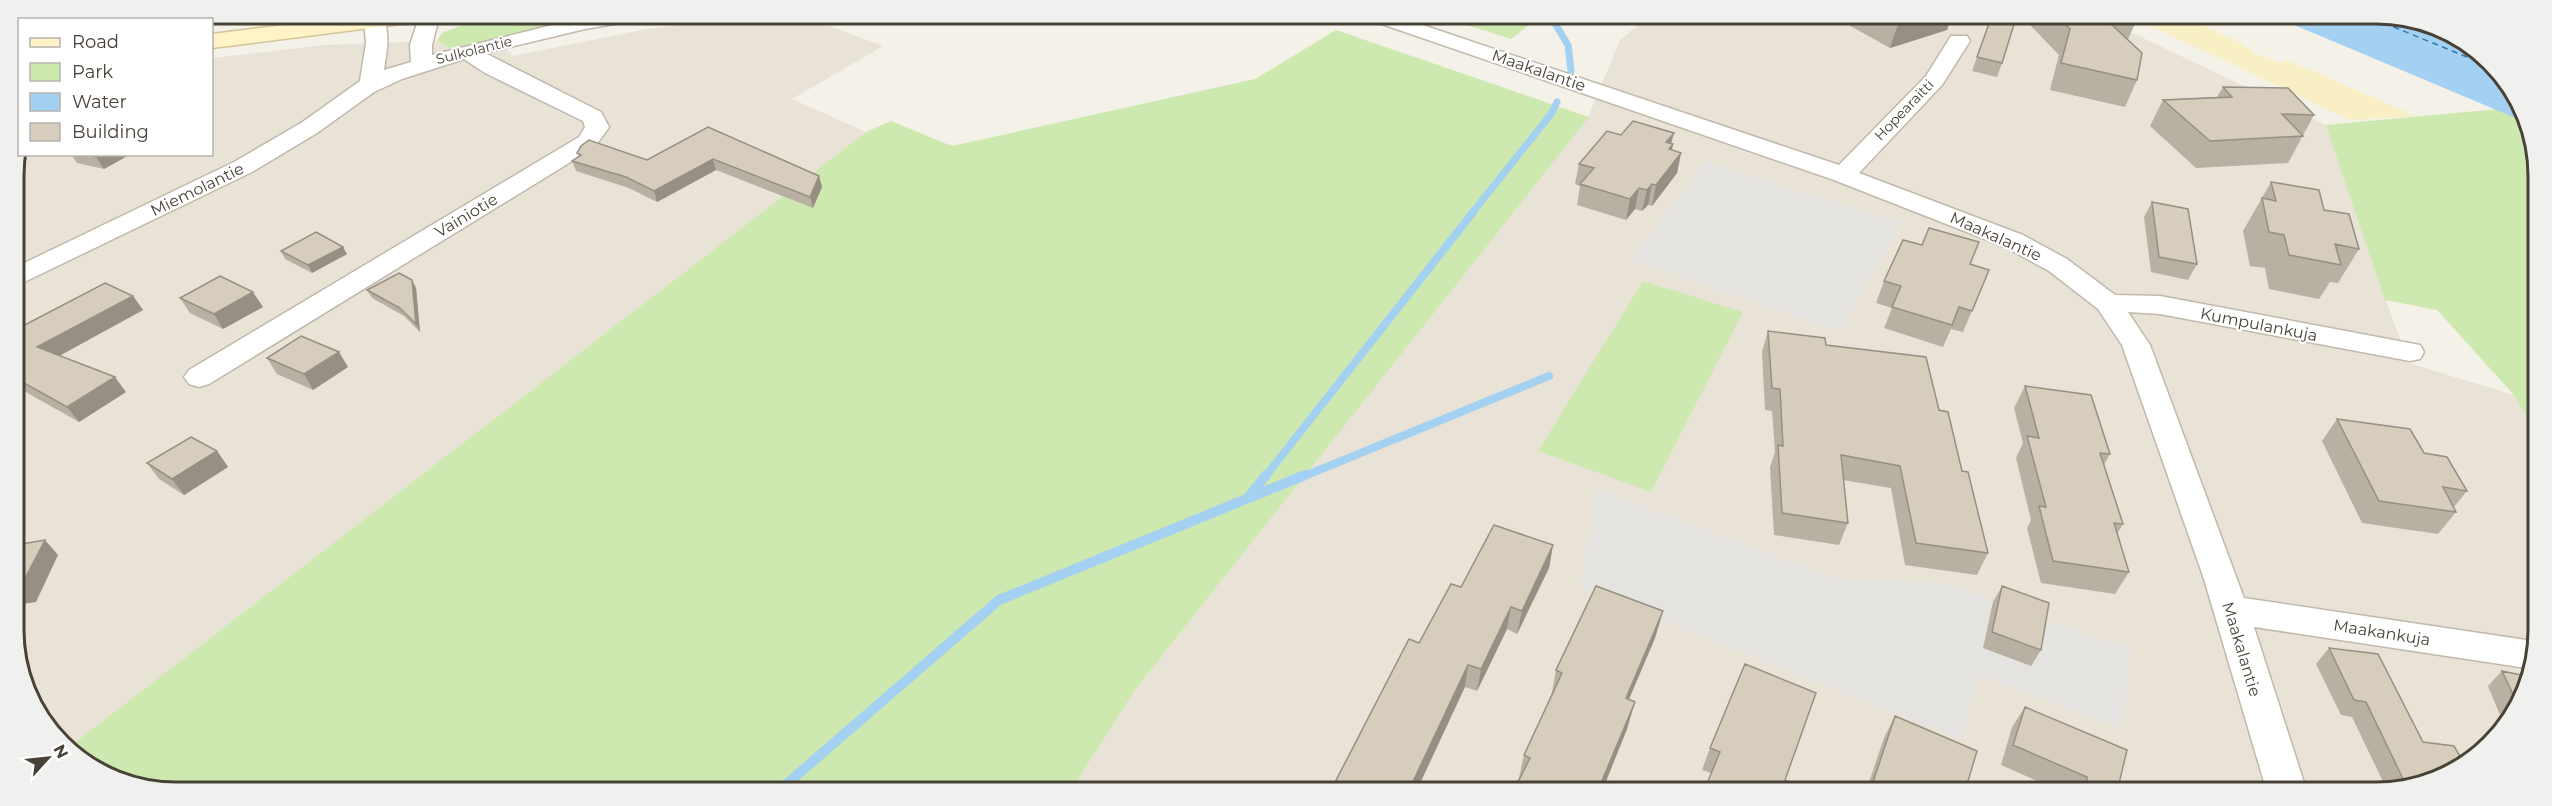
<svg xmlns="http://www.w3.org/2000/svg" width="2552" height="806" font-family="Montserrat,sans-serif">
<rect width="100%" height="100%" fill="#f4f1e8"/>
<!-- residential -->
<path fill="#e8e3d6" d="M176,14H308L212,25V20L145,19Z
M748,15H800L883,46L792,99L866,132L69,747L54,738L17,662L14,165L19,141L20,154H212V58L324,45L437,41L449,48L496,40L513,56L648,29Z
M1648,17L2101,18L2326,125L2408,363L2514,395L2534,429L2533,673L2511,721L2475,759L2387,792L1072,789L1135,690L1588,117L1620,40Z"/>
<!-- green -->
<path fill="#cee9b0" d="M490,14L605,15L496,40L449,48L437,41L442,33Z
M1442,17H1539L1511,39Z
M1336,30L1589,117L1135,690L1072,789L133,787L69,747L866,132L891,121L952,146L1255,79Z
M2498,109L2525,122L2535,144L2534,429L2514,395L2437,310L2385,300L2326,125Z
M1643,281L1743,312L1651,492L1538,451Z"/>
<!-- sand -->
<path fill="#f8efc4" d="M2134,18L2189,19L2241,43L2254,53L2279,63L2287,60L2416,116L2350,120Z"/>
<!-- parking -->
<path fill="#e5e3e0" d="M1706,162L1902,223L1840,332L1630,259Z
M1596,489L1836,579L1946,583L2132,650L2122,729L1978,675L1963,740L1579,588Z"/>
<!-- water -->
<path fill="#a4d0f1" d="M2280,19H2419L2498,68L2525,122Z"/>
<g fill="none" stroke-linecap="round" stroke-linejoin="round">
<!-- stream-far2 -->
<path stroke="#a4d0f1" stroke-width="7" d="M1551,17L1568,45L1571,71
M1473,212L1551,114L1557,102"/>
<!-- stream-far1 -->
<path stroke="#a4d0f1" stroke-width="8" d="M1265,477L1474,211
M1302,477L1549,376"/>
<!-- stream -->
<path stroke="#a4d0f1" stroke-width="10" d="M1247,499L1266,475
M782,788L999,600L1305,475"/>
<!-- ferry -->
<path stroke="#2e79b6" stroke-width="1.5" stroke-dasharray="6 4.5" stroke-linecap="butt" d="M2374,19L2499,70"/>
<!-- street casing -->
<g stroke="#c0b9aa" stroke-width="3">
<path id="street" d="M420,14H440L432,45V55L585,17L642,15L639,19L632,21L585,29L485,53L601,112L609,127L595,147L209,384L199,387L189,384L184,377L189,370L579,137L585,127L583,121L485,73L464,59L402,79L374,92L317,133L252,172L14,287V268L234,162L301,123L360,81L366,43L364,21L367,17H381C392,31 386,54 384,70L411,62L410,45Z
M1370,17H1399L1839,165L1926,76L1951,36H1967L1970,41L1942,85L1859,173L2023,235L2067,259L2115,295L2160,296L2420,345L2424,352L2420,359L2410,361L2160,314L2128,312L2150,345L2244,598L2533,641V669L2254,627L2307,792H2267L2204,579L2122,345L2098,309L2049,271L2005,247L1834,180L1373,21Z"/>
</g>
<!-- secondary casing -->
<g stroke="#d5c598" stroke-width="3">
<path id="secondary" d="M371,14H436L433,19L425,21L212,48V34Z"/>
</g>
<!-- street -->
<use href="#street" fill="#fff" fill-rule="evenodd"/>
<!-- secondary -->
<use href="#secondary" fill="#fff3c7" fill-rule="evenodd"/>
</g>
<!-- wall -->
<path fill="#b8b0a3" d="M1836,18H1951L1947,30L1890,48Z
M1991,18L2002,63L1997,77L1972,71Z
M2033,18H2129L2135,24L2128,39L2137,80L2125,107L2050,90L2059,55L2030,25Z
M2223,87L2314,115L2288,163L2196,168L2150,126L2163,100L2217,97Z
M708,127L819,176L822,187L813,208L716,170L657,202L629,188L576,171L572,161L579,156L577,153L647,160Z
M1674,133L1671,143L1673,144L1672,150L1681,153L1677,173L1652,206L1648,205L1642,211L1635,209L1626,220L1577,205L1580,186L1575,184L1579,164L1621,135Z
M71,154H131L104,169L77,163Z
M2271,182L2324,210L2359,249L2338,283L2330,282L2319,299L2269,289L2265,268L2250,266L2243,231Z
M2152,202L2197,264L2188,280L2151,272L2144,217Z
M281,251L347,254L312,273L285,259Z
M1970,264L1989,270L1963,332L1951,329L1943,347L1884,328L1892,308L1876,303L1884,281Z
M412,280L416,288L420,332L404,316L372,298L367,290Z
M133,296L143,310L59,356L126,392L79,422L15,386V330Z
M180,298L263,307L223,329L190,313Z
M1768,331L1826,345L1939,410L1962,471L1988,553L1977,575L1905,565L1891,488L1843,480L1848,523L1839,545L1774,535L1770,467L1775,452L1772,411L1765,410L1762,352Z
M267,358L348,367L313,390L277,374Z
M2025,386L2110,454L2104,465L2123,524L2117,534L2129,572L2115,594L2041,583L2027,528L2031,520L2016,458L2023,443L2014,408Z
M2337,419L2424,453L2467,491L2454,507L2456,512L2438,534L2362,523L2322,441Z
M217,451L228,467L184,495L159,479L147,463Z
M1553,545L1549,568L1517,634L1507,629L1477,691L1465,687L1419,643L1461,587Z
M2002,586L2041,650L2031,666L1983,648L1993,602Z
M1663,611L1655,638L1629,699L1627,729L1605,785L1609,786L1608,790H1514L1518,782L1524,755L1551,698L1556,670Z
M2329,648L2423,742L2464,763L2388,792L2352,717L2341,715L2316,664Z
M2502,671L2531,677L2511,721L2505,727L2488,686Z
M2025,707L2117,792L2060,791L2001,765L2012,727Z
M1895,716L1965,791H1866L1884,738Z
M1710,748L1785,780L1711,773L1702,770Z"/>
<!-- shaded-wall -->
<path fill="#969084" d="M1900,18H1951L1947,30L1890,48Z
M1674,133L1670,147L1673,144L1669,165L1666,142Z
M1681,153L1677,173L1652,206L1656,185Z
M100,154H131L104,169L96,157Z
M713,159L716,170L657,202L654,191Z
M819,176L822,187L813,208L810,197Z
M1652,184L1648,205L1642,211L1647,190Z
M1639,188L1635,209L1626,220L1630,199Z
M343,247L347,254L312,273L308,265Z
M412,280L416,288L420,332L416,324Z
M253,292L263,307L223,329L214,314Z
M133,296L143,310L48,362L37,347Z
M339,352L348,367L313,390L304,374Z
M115,377L126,392L79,422L67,407Z
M217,451L228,467L184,495L172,479Z
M45,540L58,555L36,602L16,605V587Z
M1553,545L1549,568L1517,634L1522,611Z
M1511,607L1507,629L1477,691L1481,669Z
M1663,611L1655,638L1618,725L1626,698Z
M1468,665L1465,687L1417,790H1409Z
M1635,702L1627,729L1602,790L1601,783Z"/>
<!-- building -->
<path fill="#d6cdbd" stroke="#969084" stroke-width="1.5" d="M1991,18H2001L2015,21L2002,63L1977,57Z
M2060,18H2129L2135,24H2111L2142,53L2137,80L2061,63L2070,29Z
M2223,87L2288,88L2314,115L2282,114L2303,136L2210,141L2163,100L2232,97Z
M1633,121L1674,133L1666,142L1673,144L1669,149L1681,153L1656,185L1652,184L1647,190L1639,188L1630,199L1580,184L1594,168L1579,164L1607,131L1621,135Z
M708,127L819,176L810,197L713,159L654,191L626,177L572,161L581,155L577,153L581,146L589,140L647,160Z
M86,154H100L96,157Z
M2271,182L2319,190L2324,210L2349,214L2359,249L2335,244L2341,265L2289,255L2284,235L2269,232L2262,198L2276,201Z
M2152,202L2188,209L2197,264L2159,257Z
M1929,228L1979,242L1970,264L1989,270L1972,311L1959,307L1952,325L1892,307L1901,286L1884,281L1903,240L1922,245Z
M316,232L343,247L308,265L281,251Z
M399,273L412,280L416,324L400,308L367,290Z
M220,276L253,292L214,314L180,298Z
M105,283L133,296L37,347L115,377L67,407L15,378V330Z
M1768,331L1825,338L1826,345L1926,357L1939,410L1948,412L1962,471L1968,472L1988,553L1916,543L1900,466L1841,455L1848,523L1782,513L1778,445L1783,446L1780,389L1772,388Z
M301,336L339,352L304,374L267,358Z
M2025,386L2091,395L2110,454L2100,453L2123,524L2114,523L2129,572L2053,561L2039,506L2046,507L2027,436L2039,438Z
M2337,419L2410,429L2424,453L2447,457L2467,491L2443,487L2456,512L2379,501Z
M191,437L217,451L172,479L147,463Z
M1494,525L1553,545L1522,611L1511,607L1481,669L1468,665L1409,790H1331L1409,639L1419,643L1451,584L1461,587Z
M45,540L21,586L16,587V545Z
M1596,586L1663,611L1626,698L1635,702L1601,783L1609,786L1607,790H1514L1530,758L1524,755L1562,673L1556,670Z
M2002,586L2049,603L2041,650L1992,632Z
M2329,648L2378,654L2423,742L2454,746L2464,763L2406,785L2366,702L2354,700Z
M1745,664L1816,693L1785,780L1796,784L1794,791H1704L1720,752L1710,748Z
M2502,671L2531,677L2518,705Z
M2025,707L2127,750L2117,792L2086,791L2087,777L2013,745Z
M1895,716L1977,751L1965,791H1870Z"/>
<g text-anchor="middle" stroke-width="4.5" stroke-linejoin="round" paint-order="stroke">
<!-- far-street labels -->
<g font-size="14" fill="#484136" stroke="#fff">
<text transform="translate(474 50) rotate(-14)" y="5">Sulkolantie</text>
<text transform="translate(1904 110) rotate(-46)" y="5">Hopearaitti</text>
</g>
<!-- street labels -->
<g font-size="16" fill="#484136" stroke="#fff">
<text transform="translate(1539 70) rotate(19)" y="6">Maakalantie</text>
<text transform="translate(197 189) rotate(-26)" y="6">Miemolantie</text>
<text transform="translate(466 215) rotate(-31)" y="6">Vainiotie</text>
<text transform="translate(1996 236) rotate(24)" y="6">Maakalantie</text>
<text transform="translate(2259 324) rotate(11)" y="6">Kumpulankuja</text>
<text transform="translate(2382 632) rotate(9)" y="6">Maakankuja</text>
<text transform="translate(2242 649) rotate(73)" y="6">Maakalantie</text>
</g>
</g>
<!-- crop -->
<path d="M0 0H2552V806H0ZM176 24H2376A152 152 0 0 1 2528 176V630A152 152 0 0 1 2376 782H176A152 152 0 0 1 24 630V176A152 152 0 0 1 176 24Z" fill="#f0f0ef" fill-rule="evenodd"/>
<path fill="none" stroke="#484136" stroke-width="3" d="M176 24H2376A152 152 0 0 1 2528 176V630A152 152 0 0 1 2376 782H176A152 152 0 0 1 24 630V176A152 152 0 0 1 176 24Z"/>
<!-- legend -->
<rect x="18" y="18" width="195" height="138" fill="#ffffff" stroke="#b6b3af" stroke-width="1.5"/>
<rect x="30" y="38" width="30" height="9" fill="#fff3c7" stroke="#b6b3af" stroke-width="1.5"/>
<text x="72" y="48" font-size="18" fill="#484136">Road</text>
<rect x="30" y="63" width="30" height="18" fill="#cee9b0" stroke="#b6b3af" stroke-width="1.5"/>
<text x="72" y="78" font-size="18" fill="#484136">Park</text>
<rect x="30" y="93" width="30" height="18" fill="#a4d0f1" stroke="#b6b3af" stroke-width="1.5"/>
<text x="72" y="108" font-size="18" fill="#484136">Water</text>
<rect x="30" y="123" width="30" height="18" fill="#d6cdbd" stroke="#b6b3af" stroke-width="1.5"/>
<text x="72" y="138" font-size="18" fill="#484136">Building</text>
<!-- north arrow -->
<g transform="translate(48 758) rotate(63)" stroke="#ffffff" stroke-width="4.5" paint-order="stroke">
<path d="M0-4.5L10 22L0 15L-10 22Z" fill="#484136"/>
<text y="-9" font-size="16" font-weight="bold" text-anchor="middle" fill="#484136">N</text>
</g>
</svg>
